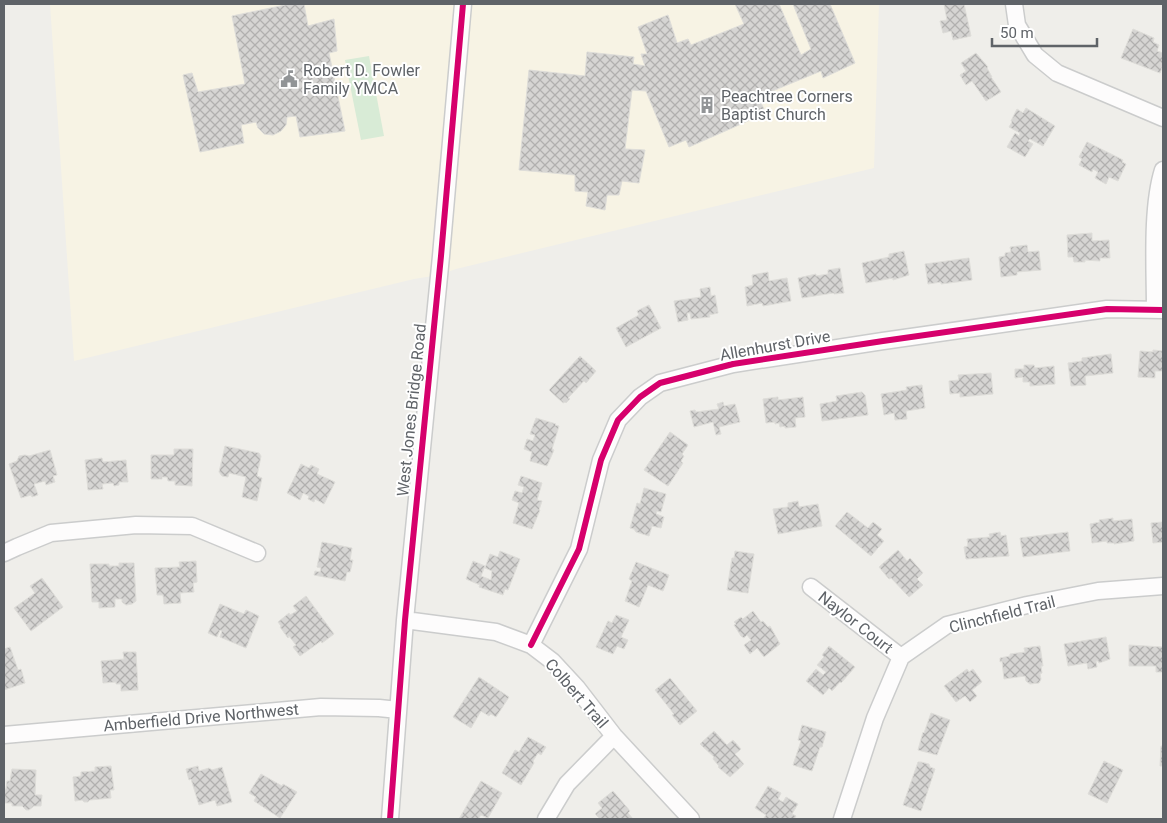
<svg xmlns="http://www.w3.org/2000/svg" width="1167" height="823" font-family="Roboto,sans-serif">
<defs>
<pattern id="building-cross-hatch" width="8" height="8" patternUnits="userSpaceOnUse" patternTransform="scale(1.25)"><rect width="8" height="8" fill="#d6d5d3"/><path d="M0 0l8 8M0 8l8-8" fill="none" stroke="#b1b0af"/></pattern>
</defs>
<rect width="100%" height="100%" fill="#efeeea"/>
<!-- commercial -->
<path fill="#f7f3e4" d="M50,4H879L874,168L456,269L439,275L414,279L74,361Z"/>
<!-- park -->
<path fill="#d8ebd6" d="M369,56L384,136L361,140L345,60Z"/>
<!-- building -->
<path fill="url(#building-cross-hatch)" stroke="#deddd9" d="M290,4H304L308,26L334,19L337,51L329,53L345,131L300,137L296,116L287,117L286,125L281,131L273,135L264,134L258,128L256,122L241,125L244,143L200,152L183,75L192,73L198,92L245,84L232,16Z
M735,4H779L801,55L811,49L793,4H830L855,63L823,78L821,71L758,97L766,113L689,147L686,140L669,147L646,91L632,90L625,149L645,150L639,183L622,181L619,195H607L605,210L586,206L588,192L575,191V175L519,170L529,70L585,76L587,52L634,57L633,64L645,66L641,54H647L638,27L668,15L677,43L688,39L691,45L744,24Z
M944,4H964L971,36L953,40L951,31L943,33L940,21L947,20Z
M1133,29L1154,38L1153,42L1159,45L1157,51L1163,53V65L1160,73L1121,58Z
M976,53L988,67L987,68L992,77H991L1001,92L986,101L972,81L966,85L960,75L966,71L961,63Z
M1026,108L1055,126L1043,146L1030,139L1028,141L1033,144L1025,157L1007,147L1015,133L1019,136L1020,133L1009,127L1012,122L1011,121L1017,109L1023,113Z
M1087,142L1123,160L1122,162L1126,164L1118,181L1109,177L1106,184L1095,178L1098,172L1093,169L1092,172L1079,165L1082,159L1079,157Z
M1092,233V241L1109,240L1110,258H1100V261L1085,260V262H1074L1073,257H1068L1067,235Z
M1027,245L1028,252L1039,251L1041,270L1017,272V275L1001,277L999,257L1005,256V253L1011,252L1010,247Z
M904,251L909,275L893,280V278L866,283L862,263L889,257V254Z
M969,258L972,280L941,284V282L928,284L925,264Z
M840,268L844,293L834,294L833,293L802,298L798,278L816,274V276L828,274V270Z
M768,272L769,281L787,278L791,301L763,306L762,303L747,306L745,287L753,285L752,275Z
M710,287L711,296L715,295L718,313L709,315L710,317L691,319L690,313H687L688,320L678,322L674,301L701,297L700,289Z
M649,305L661,328L626,347L616,328L639,315L637,311Z
M1153,350L1163,351V371H1155V378L1138,377L1140,351L1153,352Z
M1111,354L1113,373L1085,376L1086,385L1071,386L1068,363L1082,361V358Z
M580,356L596,371L586,383L584,381L568,398L570,399L566,403L565,402L563,403L549,390Z
M1024,365H1034L1035,368L1054,366L1055,384L1030,386V382H1023V377L1015,378V369H1024Z
M991,373L993,394L960,397V393L950,394L949,381L959,380L958,375Z
M922,385L925,408L906,411L907,419L895,420L894,413L884,415L881,394L907,390L906,387Z
M862,392L865,395L868,415L822,421L820,404L837,401L836,396Z
M778,397V400L803,397L805,417L795,418L796,427L785,428V426L780,427L779,423L775,424V422L766,423L763,399Z
M723,402L724,406L735,404L740,422L719,427L721,434L716,435L713,422L694,427L690,411L695,410L696,412L719,409L717,404Z
M536,418L556,424L555,425L559,426L552,449L554,450L547,466L530,461L532,452L524,449L527,439L533,441L535,435L530,434Z
M670,432L688,445L682,454L684,456L681,461L683,463L668,486L644,470Z
M225,446L259,453L261,456L257,476L262,478L257,501L242,497L246,477L229,473L228,477L222,476L219,472Z
M174,449H193L192,486L175,485V481H168L167,477H162V479H151V455H174Z
M50,450L57,475L53,476L55,482L46,485L45,481L34,484L38,495L32,497L31,495L21,498L9,464L17,461L19,456L25,455L29,456Z
M102,458L103,462L126,460L128,482H119V485L114,486L113,483L102,484L103,489L88,490L85,460Z
M301,464L309,468L311,465L319,469L317,474L335,482L324,504L315,499L314,502L308,499L309,496L303,493L300,500L287,493Z
M521,476L542,483L537,500L542,501L539,510H540L532,529L513,523L519,503L512,500L515,491L522,493L524,487L518,485Z
M644,488L666,494L661,512L657,511L656,514L664,517L661,528L652,526L649,536L636,532L634,529L630,528L637,503L640,504Z
M798,501L799,507L818,504L822,526L778,534L773,509L788,507V503Z
M847,512L868,528L873,522L882,529L877,535L884,541L871,556L835,526Z
M1113,518V521L1132,519L1134,541L1114,544V543H1107V541L1092,543L1090,524L1100,522L1099,520Z
M1163,522V542L1153,543L1151,523Z
M1000,532L1001,536L1006,535L1009,556L966,559L964,547L968,546L967,539L990,537L989,534Z
M1068,532L1070,551L1023,557L1020,538Z
M322,542L352,548L350,560H353L350,572H347L345,581L314,575L315,571L320,572L321,568L317,567Z
M898,550L907,561L910,558L923,573L917,579L923,585L909,597L891,578L889,579L879,567Z
M500,551L520,559L508,590L505,589L503,595L479,587L480,585L466,579L473,561L485,566L481,576L491,580L492,571L485,568L490,554L498,557Z
M735,551L754,554L748,593L727,590L732,558H734Z
M196,561L197,582L193,583L194,592L180,593L181,603L164,604L163,595H157L155,568L180,567L179,562Z
M636,562L669,575L663,591L648,585L639,607L625,601L632,581L629,579Z
M119,563H134L136,601L132,604L126,605L122,602V599H115V607L99,608V602H92L90,564H109V566H119Z
M42,578L63,607L31,631L14,608L35,593L30,586Z
M306,596L334,634L322,643L321,641L300,656L293,647L296,645L289,636L288,638L280,627L281,626L278,622L289,613L290,615L297,611L293,606Z
M220,604L244,614L246,610L259,616L246,648L220,637L222,631L220,630L217,637L208,633Z
M753,611L761,622L763,621L768,627L770,626L780,644L764,657L757,648L750,654L744,645L751,640L747,635L744,638L741,636L734,625L736,624L734,622L741,617L743,619Z
M616,615L629,620L621,637L628,640L624,649L617,646L613,654L596,647L608,621L612,623Z
M1106,637L1110,659L1099,663L1098,661H1096L1097,667L1088,669L1087,663L1068,666L1064,644Z
M1129,645L1163,647V672H1156V666H1129Z
M829,646L855,667L841,683L840,682L832,691L829,688L823,695L806,681L816,669L823,675L826,672L817,665L824,657L822,655Z
M1040,646L1043,666H1041L1042,673L1040,674L1041,679L1039,683L1030,684L1026,681L1025,676L1004,679L1002,661L1000,662V658L1010,656V654L1025,652L1024,648Z
M10,647L18,670L21,669L25,683L4,690V649Z
M123,652H136L138,690L121,691V684H116V682L103,683L101,661L124,659Z
M967,669L969,672L973,669L982,682L972,690L977,696L970,702L965,696L956,702L944,686Z
M479,677L509,697L496,717L491,714L489,716L481,711L471,728L453,717Z
M670,678L697,711L680,725L672,715L674,714L655,690Z
M931,713L950,720L937,755L918,750L923,732L924,733Z
M802,725L826,732L822,747H820L812,771L793,765L801,741L798,740Z
M714,731L727,745L733,740L741,749L735,754L744,764L730,777L718,767L719,766L713,759L714,757L700,744Z
M528,737L546,747L541,755L538,753L533,761L534,763L521,785L502,773L515,750L519,752Z
M1161,746H1163V766H1160Z
M1104,761L1123,770L1107,803L1088,794Z
M918,762H921L929,764L930,767L935,769L921,811L903,805Z
M111,766L114,790H110L111,798L90,800L88,802H84L82,800L75,801L73,777L81,776V772L95,771V767Z
M198,766L199,771L209,768L212,770L222,767L232,802L217,806L215,800L199,805L191,779L189,780L186,769Z
M12,769L36,770L35,795H42L41,806H34L29,810H26L22,806H12V803H4V789H6L7,781H10Z
M261,774L282,786L283,784L297,792L280,818L254,801L256,797L249,793Z
M481,781L502,793L488,818L481,815L478,819H459Z
M768,786L781,793L778,799L783,802L786,797L798,804L792,814L796,816L794,819H766L764,818L766,815L755,808Z
M613,791L630,811L628,813L633,819H600L595,814L602,808L598,803Z"/>
<g fill="none" stroke-linecap="round" stroke-linejoin="round">
<!-- minor casing -->
<g stroke="#cbcccc" stroke-width="19">
<path id="minor" d="M1014,4L1017,25L1035,55L1057,73L1163,118
M1155,309C1155,269 1151,208 1163,170
M4,553L17,547L51,533L136,525L192,526L257,553
M811,587L901,657
M405,620L496,632L531,645L552,661L577,688L614,736L691,819
M531,645L579,549L601,460L618,420L640,397L660,383L733,364L883,341L1107,309L1163,310
M4,735L321,707L379,708L398,710
M390,819L405,620L441,256L463,4
M546,819L567,784L614,736
M842,819L875,718L901,657L947,625L1027,605L1098,591L1163,586"/>
</g>
<!-- minor -->
<use href="#minor" stroke="#fdfcfc" stroke-width="16"/>
<!-- cycleway casing -->
<g stroke="#fff" stroke-width="9">
<path id="cycleway" d="M531,645L579,549L601,460L618,420L640,397L660,383L733,364L883,341L1107,309L1163,310
M390,819L405,620L441,256L463,4"/>
</g>
<!-- cycleway -->
<use href="#cycleway" stroke="#d6006c" stroke-width="6"/>
</g>
<!-- icons -->
<defs>
<g id="civic-bare" transform="scale(1.35)"><path d="M-.6-6.5H3V-4.5H.6V-3L4-1V1h2V6H-6V1h2V-1L-.6-3ZM-1.2 2.5V6h2.4V2.5Z" fill="#919496" stroke="#fff" stroke-width="2.5" paint-order="stroke"/></g>
<g id="building-bare" transform="scale(1.35)"><path d="M-4-6H4V6H1V3H-1V6H-4ZM-2.5-4.3h1.7v1.8h-1.7ZM.8-4.3h1.7v1.8H.8ZM-2.5-1h1.7V.8h-1.7ZM.8-1h1.7V.8H.8Z" fill="#919496" stroke="#fff" stroke-width="2.5" paint-order="stroke"/></g>
</defs>
<g fill-rule="evenodd">
<use href="#civic-bare" x="289" y="79"/>
<use href="#building-bare" x="707" y="105"/>
</g>
<g text-anchor="middle" stroke-width="4" stroke-linejoin="round" paint-order="stroke">
<!-- poi labels -->
<g font-size="16" fill="#5f6368" stroke="#fff" text-anchor="start">
<text x="303" y="76">Robert D. Fowler<tspan x="303" dy="18">Family YMCA</tspan></text>
<text x="721" y="102">Peachtree Corners<tspan x="721" dy="18">Baptist Church</tspan></text>
</g>
<!-- street labels -->
<g font-size="16" fill="#5f6368" stroke="#fff">
<text transform="translate(775 345) rotate(-10)" y="6">Allenhurst Drive</text>
<text transform="translate(411 410) rotate(-84)" y="6">West Jones Bridge Road</text>
<text transform="translate(1002 614) rotate(-14)" y="6">Clinchfield Trail</text>
<text transform="translate(856 622) rotate(38)" y="6">Naylor Court</text>
<text transform="translate(577 693) rotate(49)" y="6">Colbert Trail</text>
<text transform="translate(201 717) rotate(-5)" y="6">Amberfield Drive Northwest</text>
</g>
</g>
<!-- border -->
<rect width="1167" height="823" fill="none" stroke="#5f6368" stroke-width="10"/>
<!-- scale -->
<path d="M992 38v8h105v-8" fill="none" stroke="#5f6368" stroke-width="2.5"/>
<text x="1000" y="38" font-size="15" fill="#5f6368" stroke="#ffffff" stroke-width="4" paint-order="stroke">50 m</text>
</svg>
